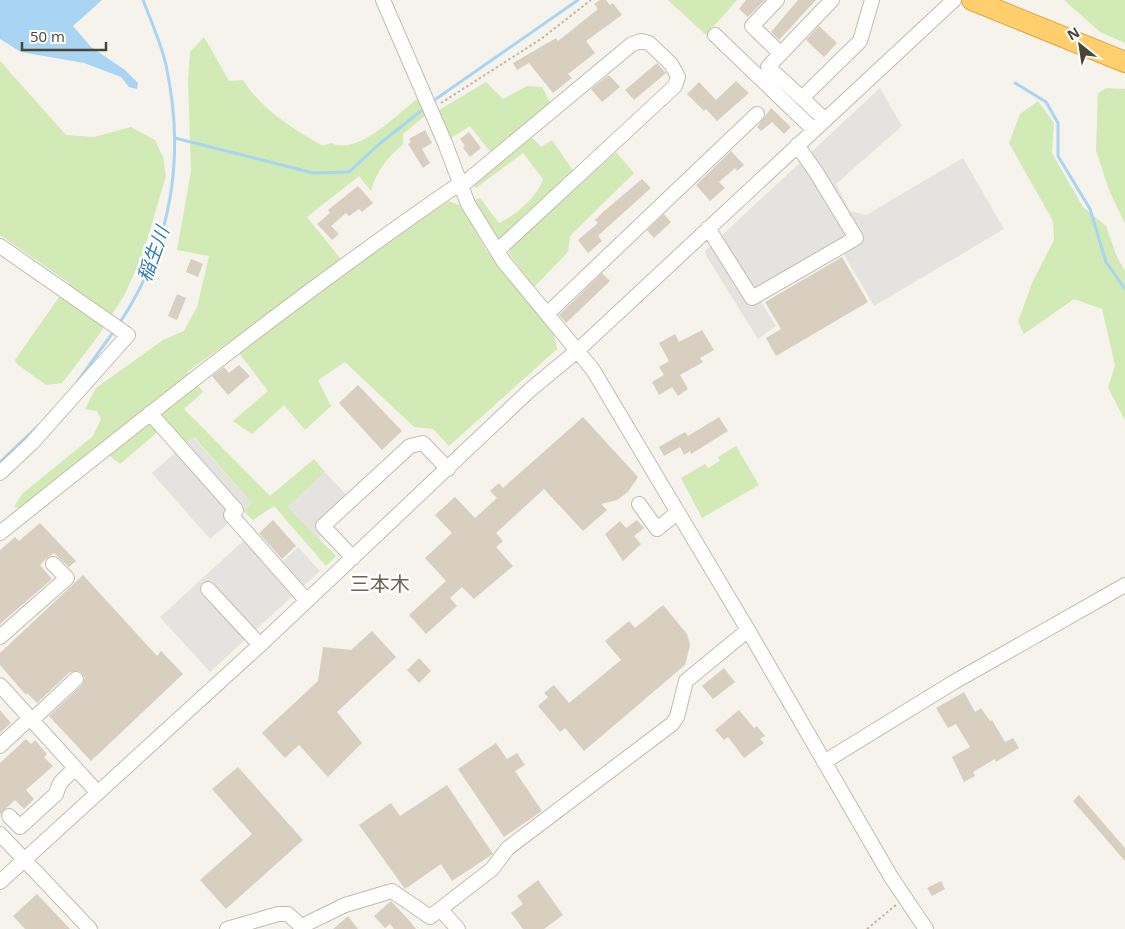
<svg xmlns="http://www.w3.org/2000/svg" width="1125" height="929" font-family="'Open Sans','Noto Sans JP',sans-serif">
<rect width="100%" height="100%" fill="#f6f3ec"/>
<!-- green -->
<path fill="#d2eab5" d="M668,0H737L706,35Z
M1064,0H1125V43L1100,32Z
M204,37L229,81L243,80C263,111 292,128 323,146L331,143C358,156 396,115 417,99L426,115L403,134V144C387,158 377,170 371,191L359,176L307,217L348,268L449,201L461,206L486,250L554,335L557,349L449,446L433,429L414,427L345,362L318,380L331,406L305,430L284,405L252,434L233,421L268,391L230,341L187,372L203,392L184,409L270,496L314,459L325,472L288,507L336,556L326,566L274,506L253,520L243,511L251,502L194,437L185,444L168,423L120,464L97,446L22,509L14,507L22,494L93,436L101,419L97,411L85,409L96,388L163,340L184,331L197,307L209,256L177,250L191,171L188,81L190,52Z
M0,61L66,135L94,137L131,127L155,140L163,157L166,176L143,254L124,296L96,339L62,383L46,385L17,364L15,360L69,283L0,235Z
M486,82L503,99L527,86L542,87L551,104L491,153L470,126L451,138L439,110Z
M1106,88L1125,89V224L1109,190L1096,150L1098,93Z
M1038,101L1054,123L1052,153L1083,207L1106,226L1117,257L1125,271V420L1108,388L1115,365L1102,309L1074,299L1024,334L1018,322L1032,283L1054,240L1053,221L1009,143L1020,114Z
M532,137L541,147L552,140L574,172L500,240L493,236L475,200L480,198L499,223C515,216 539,195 543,179L523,153L476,188L471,183L526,139Z
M616,152L634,173L570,236L568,252L534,287L509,254L511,247Z
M736,446L759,485L702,518L681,478L705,464L708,468L720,461L718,457Z"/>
<!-- parking -->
<path fill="#e5e3e0" d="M880,88L902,126L836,184L850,211L866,215L963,158L1004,229L874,306L843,253L760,300L776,326L758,339L707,257L705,251Z
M193,437L252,503L210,539L152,473Z
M325,472L355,504L318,539L288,507Z
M253,532L282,562L298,547L320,571L210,672L160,617Z"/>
<!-- water -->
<path fill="#a9d4f2" d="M0,0H102L73,26L91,47L125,70L138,83L137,89L129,87L121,77L84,63L21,52L0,39Z"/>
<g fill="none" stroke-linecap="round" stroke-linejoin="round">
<!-- stream -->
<path stroke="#a9d4f2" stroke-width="3" d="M1015,83L1046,102L1058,123V156L1090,209L1106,262L1125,289
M433,101L578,0
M175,138L313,173L349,172L378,145L426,107
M119,324C172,244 186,158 166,65C161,43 151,21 143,0
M78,381L114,331
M0,462L39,425"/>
</g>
<!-- building -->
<path fill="#d8cfc1" d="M600,0H606L610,5L613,3L622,15L586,41L595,53L568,74L572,78L553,93L529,63L517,70L513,63L556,38L558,41L598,9L594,4Z
M746,0H765L748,17L739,9Z
M798,0H816L779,40L771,32Z
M819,26L837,43L824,57L806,40Z
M657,63L666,73L634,100L625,90Z
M609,75L620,87L602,102L591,89Z
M736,81L749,93L717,121L706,109L704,111L687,94L699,82L716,100Z
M771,108L791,127L784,134L772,122L761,131L757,127Z
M425,130L432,143L422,149L430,163L423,168L408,144L411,142L409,139Z
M469,132L481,148L470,157L463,148L465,146L460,139Z
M731,151L744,165L737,171L735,168L719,182L725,188L710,201L696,185Z
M642,179L651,188L601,233L598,236L602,241L588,253L578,240L598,223L595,220L603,212Z
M358,186L373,203L362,212L359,209L349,216L346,213L331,226L339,234L332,240L317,224L330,213L328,210Z
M664,214L671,222L654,238L647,230Z
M842,257L868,302L776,356L766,338L781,329L765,302Z
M191,259L203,264L198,277L186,272Z
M602,273L610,281L566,323L559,315Z
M177,294L186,298L177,320L168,316Z
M702,330L714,350L700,358L703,362L680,375L688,389L678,396L672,387L659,395L652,382L664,375L659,367L669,361L659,343L675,334L679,342Z
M239,365L250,376L228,395L212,376L224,367L229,373Z
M358,385L402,431L382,450L339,403Z
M583,417L638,477L628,492L617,500L601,504L607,510L583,531L544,489L496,533L503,541L496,547L513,566L474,599L462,587L450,598L457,606L426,634L409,615L446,581L425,558L452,533L435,515L455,497L475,518L497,498L490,491L499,483L503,488Z
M719,417L728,431L691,454L690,451L684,455L680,447L664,456L659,447L685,432L688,436Z
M273,520L296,546L282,559L259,533Z
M637,520L644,528L634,536L641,544L623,561L605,534L620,521L626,528Z
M40,523L76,561L69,567L54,553L47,558L40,565L52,579L0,624V550L15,537L19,541Z
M83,575L157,656L161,651L183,674L91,761L49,716L82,685L85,678L82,673L78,671L70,672L37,703L27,693L26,695L0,665V653Z
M663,605L687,634L690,645L685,665L584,751L565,728L560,732L538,706L548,697L544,693L554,685L569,703L621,660L605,641L629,621L635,628Z
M372,631L396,657L337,712L362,743L328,777L299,745L285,758L262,733L318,681L323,647L351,650Z
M419,658L431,671L419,683L407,670Z
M724,668L735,682L713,699L702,686Z
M964,692L975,712L981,708L990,721L992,720L1005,742L1013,738L1019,748L996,762L995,759L973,772L975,776L964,782L952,757L970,747L956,724L948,728L936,708Z
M0,710L11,723L0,733Z
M739,710L754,728L757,726L765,736L760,739L764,743L744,758L728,737L724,740L715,730Z
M26,739L31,744L35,740L47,754L44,757L53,766L26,790L34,799L24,809L15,800L0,814V763Z
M496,743L507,759L517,753L525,765L515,771L542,811L504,837L458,769Z
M238,767L303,840L226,909L200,880L252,834L212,789Z
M447,785L493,854L452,881L441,864L405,889L359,825L391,803L400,816Z
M1079,795L1125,848V861L1073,801Z
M538,880L563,915L544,929H523L511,913L523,904L517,896Z
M941,881L945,889L932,896L927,888Z
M37,894L70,929H25L13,916Z
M391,901L408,919L416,929H394L390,924L385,928L374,916Z
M348,916L358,929H333Z"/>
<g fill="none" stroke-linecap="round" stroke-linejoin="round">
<!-- minor casing -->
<g stroke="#c2bbae" stroke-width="16">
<path id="minor" d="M383,0L445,143L468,204L504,262L593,370L748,630L891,877L926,929
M777,0L752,26L781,54
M715,35L814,130
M802,98L768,67L832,0
M825,120L802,98L860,41L872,0
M460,187L632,44L641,41L649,43L671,64L678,77L675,86L497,251
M708,228L752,298L856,238L816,172L797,145
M0,246L128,335L32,443L0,473
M547,314L757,114
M150,413L236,510L231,515L307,601
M639,504L657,529L678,512
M0,533C150,413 300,293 459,184
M353,558L323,526L410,446L423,443L448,469
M208,589L260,645
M0,637L67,578L53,564
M0,685L98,793
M32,720L76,679
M0,746L30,718
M824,762L954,682L1125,585
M9,816L20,827L56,794L60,783L75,768
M0,834L90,929
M0,882L260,645L531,389L577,351L954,0
M441,910L458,929
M302,926L345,905L392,891L430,917L492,869L508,848L672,724L677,717L686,681L748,630
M227,929L278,914H288L304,929"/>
</g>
<!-- highway casing -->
<g stroke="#e0a43c" stroke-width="22">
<path id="highway" d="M972,0L1125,62"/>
</g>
<!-- path -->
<path stroke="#c4b79f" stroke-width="2" stroke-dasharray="2.5 2.5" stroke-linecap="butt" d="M441,103L541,39L591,0
M867,929L896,905"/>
<!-- minor -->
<use href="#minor" stroke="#fff" stroke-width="14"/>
<!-- highway -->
<use href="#highway" stroke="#ffcf6e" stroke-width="20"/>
</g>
<g text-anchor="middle" stroke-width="5" stroke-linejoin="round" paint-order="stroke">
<!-- water labels -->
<g font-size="19" font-style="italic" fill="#2e7ab2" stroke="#fff">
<text transform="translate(153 254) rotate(-70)" y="7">稲生川</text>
</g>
<!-- quarter labels -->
<g font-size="20" fill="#6e6250" stroke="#fff">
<text x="380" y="591">三本木</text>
</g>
</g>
<!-- north arrow -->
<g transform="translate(1080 45) rotate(330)" stroke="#ffffff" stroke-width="4" paint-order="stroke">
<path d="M0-4L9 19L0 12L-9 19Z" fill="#4b4439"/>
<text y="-8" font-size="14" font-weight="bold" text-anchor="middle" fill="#4b4439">N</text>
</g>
<!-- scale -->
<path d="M22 42v8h84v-8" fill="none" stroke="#4b4439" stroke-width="2.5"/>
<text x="30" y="42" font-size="15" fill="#4b4439" stroke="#ffffff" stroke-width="4" paint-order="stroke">50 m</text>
</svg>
